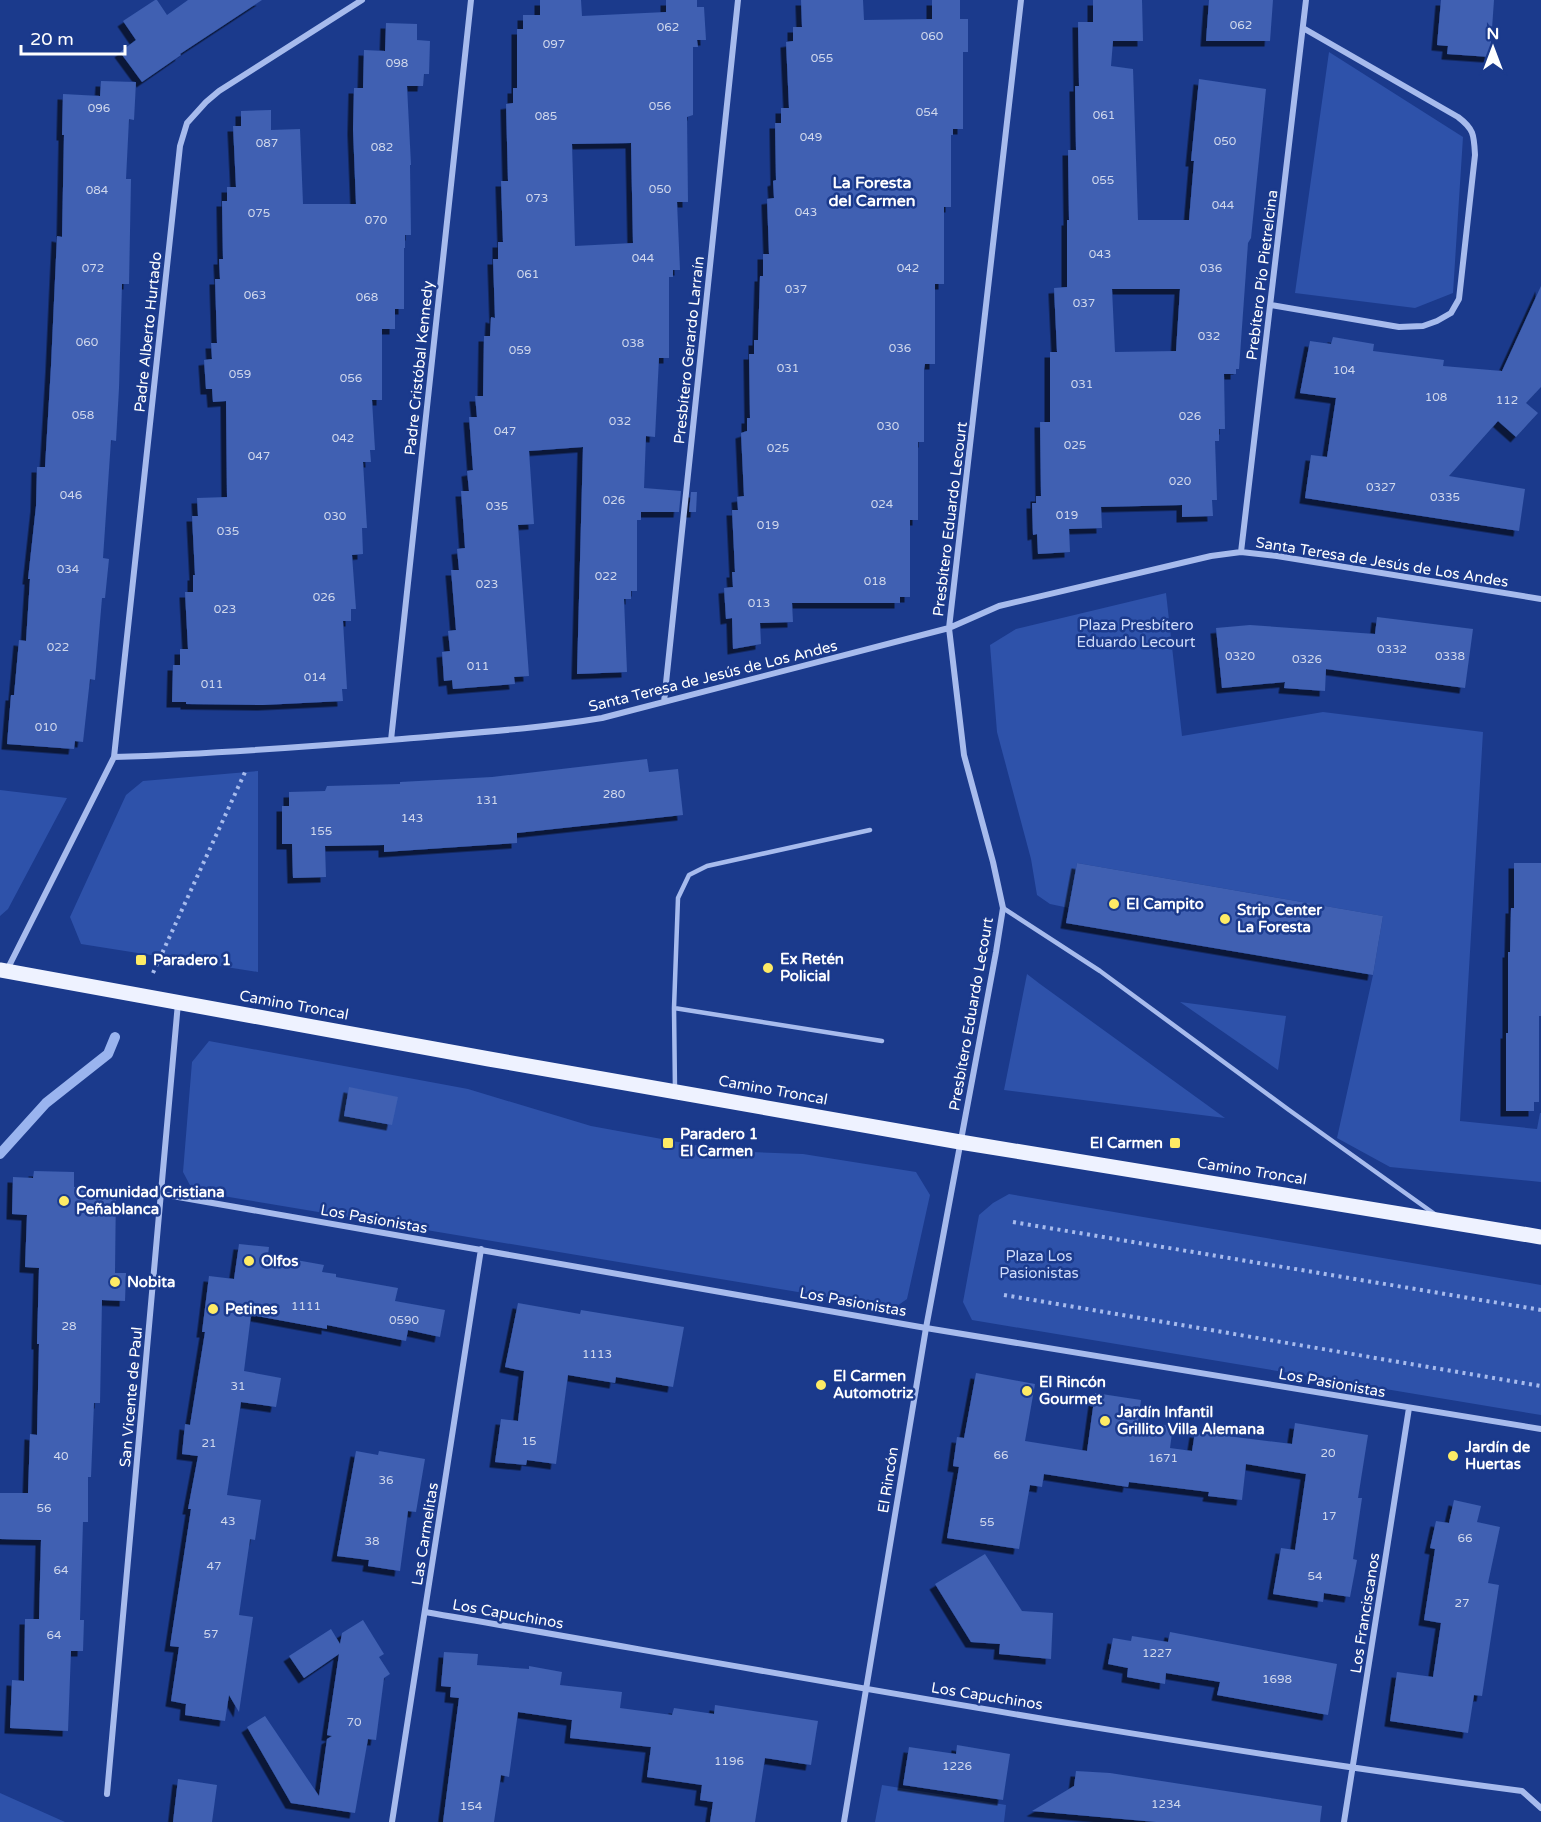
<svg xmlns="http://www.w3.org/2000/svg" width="1541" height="1822" font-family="'Varela Round',sans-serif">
<defs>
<filter id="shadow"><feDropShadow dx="-5.5" dy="5.5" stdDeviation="0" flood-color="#0009"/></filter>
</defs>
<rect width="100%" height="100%" fill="#1b3a8c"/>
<!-- green -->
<path fill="#2e52aa" d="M1329,52L1463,137L1453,293L1415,308L1295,293Z
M1166,593L1182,736L1323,712L1483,732L1460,1121L1537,1129L1540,1113H1541V1182L1390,1167L1337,1138L1373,975L1383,916L1077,863L1069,908L1050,904L1037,895L1031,859L997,732L990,645L1016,629Z
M258,771V972L81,944L70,917L126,795L143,781Z
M0,790L67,798L8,909L0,916Z
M1027,974L1040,984L1225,1118L1004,1090Z
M1180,1002L1286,1016L1278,1070Z
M209,1041L468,1089L591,1126L727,1151L803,1154L916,1172L930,1195L907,1299L894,1308L193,1191L183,1172L192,1062Z
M1009,1194L1541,1285V1415L972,1320L963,1302L979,1215L993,1203Z
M882,1785L1006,1805L1004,1822H875Z
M0,1793L65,1822H0Z"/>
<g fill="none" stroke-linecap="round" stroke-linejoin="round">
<!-- stream -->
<path stroke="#9ab4ef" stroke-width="10" d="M0,1154L46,1103L108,1054L115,1037"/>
</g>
<!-- building -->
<path fill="#3f60b2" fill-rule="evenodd" filter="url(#shadow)" d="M155,0H157L167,15L188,0H262L180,54L181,55L142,82L120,52L136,40L123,21Z
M540,0H581L582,16L666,12V0H697V7H704L706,40H697L698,47H693V115L687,117L688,202H677L680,270H673V277H669V358H659L655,437L646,436L644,488L681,491L679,512H641V520H637V591H631V599H624L627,672L577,674L583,447L529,451L534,524L518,525L529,676L514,677L515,684L453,689L452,680L444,681L442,652L450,651L448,631L456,630L451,570H459L457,549L465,548L461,491H469L467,471L473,470L469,417H477L475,396H483L484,336H490L491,317L495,318L493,259H498V242H503L501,181H508L506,104L513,103V88H517V29H523V15H540ZM631,143L633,243L575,246L572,144Z
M801,0H863L864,20L932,19V0H960V19H968V52H963V129H953V135H951V207H944V284H935V364H925L924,370V442H918V520H910V597H900V603H792L793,622L760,623L761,644L733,649L732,618L726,619L724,588L733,587L732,572H735L732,510H738L737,497L744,496L741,433L747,431V418H750L749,354H754V340H758L760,276H763V254H769L767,199L774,198L773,181L776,180L775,123H781V108H789L786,42L793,41V27H802Z
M1093,0H1142L1143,41H1113L1111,66L1133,69L1138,220H1189L1194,161H1191L1199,79L1266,89L1251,238L1248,243L1239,369H1236V374H1224L1225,429H1219V441H1215L1217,500H1212L1213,516L1182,517V505L1101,507L1102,528L1069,529L1070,552L1038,554L1037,534L1033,535L1032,503H1036V496H1041L1040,422H1050V352H1057L1054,288L1067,287V220H1069L1068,150H1076L1075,86H1079L1078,22H1093ZM1112,289H1180L1176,351L1115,352Z
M1209,0H1273L1270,41H1206Z
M1441,0H1494L1490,57L1447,54L1448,46L1437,45Z
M386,23L417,24V40L430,41L429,74H424L423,86H407L411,165H410L411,235H405V248H404V309H395V329H382V400H372L375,450H370L371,462H363L367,528H362L363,554L352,555L356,609H351V621H343L347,689H342L343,701L263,705L186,704V702H172L173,665H180V649H188L185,592H193V575H195L192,516H198L197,498L227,497L226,401L213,402L212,389H206L204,360L212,359L211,343H217L215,279H220L219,259H223L222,201H227V187H236L233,126H241V111L271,110V130L300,129L303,204H356L353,129L354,88H363L364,50L385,51Z
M101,81L136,82L134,120L129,119L126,179H131L129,284H122L119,388L116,441L111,440L103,558L109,559L105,598H102L95,680L90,679L83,742L75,741L74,749L7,744L11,695H14L19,640L26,641L30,579H28L36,506L37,467H45L51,366L57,236L62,237L64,135H62L63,94L100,96Z
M1541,286V387L1526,403L1538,413L1516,437L1498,421L1449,476L1525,489L1519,531L1305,498L1311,455L1327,457L1336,398L1300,393L1310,341L1331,344L1333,337L1374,344L1373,351L1444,360L1443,366L1502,371Z
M691,492H697L696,512H689Z
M1377,617L1473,629L1465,688L1326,669L1325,691L1284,688L1285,682L1222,688L1216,628L1250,625L1375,634Z
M647,759L649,772L678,769L683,815L517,833V843L384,852V845L325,846L326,877L293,878L292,844H282V806H289V792L325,791L327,786L400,784V782L492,777Z
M1077,863L1383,916L1373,975L1066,923Z
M1514,863H1541V1016H1539V1102H1534V1111H1506V1033H1508V952H1510L1511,908H1514Z
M349,1087L398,1097L392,1125L344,1116Z
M34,1171L74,1172V1187H116L115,1273H126L125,1301L102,1300L100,1403H94L91,1477H88V1522H83L80,1620H84L83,1651H71L68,1731L10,1728L12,1680L24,1681L25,1619H39L41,1540L0,1539V1493H28L30,1434L37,1435L39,1344H37L39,1268L25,1267L27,1215L12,1214L13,1177L33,1178Z
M239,1244L269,1247L268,1255L324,1265L322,1272L336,1274V1277L398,1288L395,1301L445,1310L440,1337L408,1330L406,1341L327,1325V1329L251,1315L244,1371L281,1378L276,1407L241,1402L227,1495L261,1500L255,1540L250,1539L239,1615L253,1617L239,1712L229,1695L225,1721L185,1715L186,1704L171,1701L179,1647L170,1646L191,1509H188L198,1456L182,1454L185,1424L190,1425L205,1332H202L209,1276L234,1279Z
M518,1303L580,1314L581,1310L684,1327L673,1387L616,1377L615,1383L568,1375L556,1464L527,1460L526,1465L495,1462L501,1419L518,1421L524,1371L505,1367Z
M976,1373L1035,1384L1025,1441L1087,1451L1095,1393L1141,1400L1138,1422L1173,1426L1170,1448L1192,1451L1195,1432L1292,1444L1295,1423L1368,1435L1358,1498H1362L1353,1559L1357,1560L1350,1597L1324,1593L1323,1602L1273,1594L1281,1548L1295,1550L1306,1474L1246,1464L1242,1500L1208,1496L1209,1492L1129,1482L1128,1487L1044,1474L1042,1487L1030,1485L1019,1549L947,1538L959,1467L953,1466L957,1437L964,1438Z
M356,1451L378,1455L379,1451L425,1459L416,1512L408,1511L400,1571L368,1566L369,1560L337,1556Z
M1454,1500L1481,1506L1477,1522L1500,1527L1488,1583L1499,1585L1482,1696L1474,1695L1468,1733L1390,1721L1397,1672L1433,1677L1441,1623L1424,1620L1435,1549L1430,1548L1436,1521L1449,1523Z
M985,1554L1022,1611L1053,1613L1051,1659L999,1654L1000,1644L971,1642L935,1584Z
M363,1620L384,1654L379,1657L390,1674L384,1678L376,1740L368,1739L355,1813L291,1803L247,1727L265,1716L319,1796L327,1739L332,1736L327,1735L339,1654L304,1678L289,1656L331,1629L340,1644L342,1633Z
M1170,1632L1337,1664L1328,1715L1217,1695L1220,1682L1166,1673L1165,1684L1127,1677L1128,1668L1108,1664L1113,1638L1131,1641L1132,1636L1168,1642Z
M444,1652L478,1654L477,1665L529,1669V1666L562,1672L560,1685L622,1692L620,1708L672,1715L674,1708L714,1714L715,1705L818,1721L811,1765L765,1758L755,1822H710L713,1802L700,1800L702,1785L647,1777L651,1747L570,1738L572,1720L518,1712L509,1777L501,1775L494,1822H443L459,1698L450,1697L451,1687L441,1686Z
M957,1745L1010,1754L1003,1800L903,1785L909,1747L956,1754Z
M1076,1771L1110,1773L1322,1806L1320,1822H1156L1032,1811L1074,1786Z
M178,1779L217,1785L212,1822H173Z"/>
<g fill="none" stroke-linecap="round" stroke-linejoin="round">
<!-- path -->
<path stroke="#a7bbed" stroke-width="4" stroke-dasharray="3 4.5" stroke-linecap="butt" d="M153,973L246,770
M1013,1222L1541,1310
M1004,1295L1541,1386"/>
<!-- lane -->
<path stroke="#a7bbed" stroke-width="4.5" d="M1003,908L1100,971L1289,1110L1436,1215
M674,1008L882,1041
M675,1089L674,1008L678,898L689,875L707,866L870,830"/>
<!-- street -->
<path stroke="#a7bbed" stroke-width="6" d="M1271,305L1399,327L1423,326L1437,321L1451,313L1459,299L1475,155C1474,135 1474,129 1458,117L1303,28
M1241,552L1306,0
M664,702L738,0
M391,740L471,0
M114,757C210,754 306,747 402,739C469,733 536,729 602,718L949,628L999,606L1211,556L1241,552L1277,556L1541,599
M7,970L114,757L180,146L187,123L206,102L219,91L362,0
M161,1194L926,1328L1541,1429
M425,1612C790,1675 1155,1743 1522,1791L1541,1808
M107,1794L178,1003
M392,1822L481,1249
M844,1822L926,1328L996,952L1003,908L993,862L964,755L949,628L1021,0
M1344,1822L1409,1408"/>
<!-- primary -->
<path stroke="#eef2ff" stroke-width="15" d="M0,970L489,1059L960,1142L1541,1237"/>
</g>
<!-- markers -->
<g fill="#feeb65" stroke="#1b3a8c" stroke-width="2">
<circle cx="1114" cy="904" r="6"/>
<circle cx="1225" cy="919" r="6"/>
<rect x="135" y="954" width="12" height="12" rx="3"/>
<circle cx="768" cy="968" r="6"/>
<rect x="662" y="1137" width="12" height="12" rx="3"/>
<rect x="1169" y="1137" width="12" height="12" rx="3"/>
<circle cx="64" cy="1201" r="6"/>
<circle cx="249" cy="1261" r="6"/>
<circle cx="115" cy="1282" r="6"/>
<circle cx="213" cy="1309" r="6"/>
<circle cx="821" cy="1385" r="6"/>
<circle cx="1027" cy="1391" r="6"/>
<circle cx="1105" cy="1421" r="6"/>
<circle cx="1453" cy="1456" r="6"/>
</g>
<g text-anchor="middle" stroke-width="5" stroke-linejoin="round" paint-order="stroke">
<!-- number labels -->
<g font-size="12" fill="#cfd7ec">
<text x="1241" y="29">062</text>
<text x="668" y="31">062</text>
<text x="932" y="40">060</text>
<text x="554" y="48">097</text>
<text x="822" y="62">055</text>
<text x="397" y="67">098</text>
<text x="660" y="110">056</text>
<text x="99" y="112">096</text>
<text x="927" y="116">054</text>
<text x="1104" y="119">061</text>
<text x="546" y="120">085</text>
<text x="811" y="141">049</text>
<text x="1225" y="145">050</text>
<text x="267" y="147">087</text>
<text x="382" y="151">082</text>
<text x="1103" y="184">055</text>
<text x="660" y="193">050</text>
<text x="97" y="194">084</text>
<text x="537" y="202">073</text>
<text x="1223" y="209">044</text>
<text x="806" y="216">043</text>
<text x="259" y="217">075</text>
<text x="376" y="224">070</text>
<text x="1100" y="258">043</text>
<text x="643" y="262">044</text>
<text x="93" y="272">072</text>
<text x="908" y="272">042</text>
<text x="1211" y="272">036</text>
<text x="528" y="278">061</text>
<text x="796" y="293">037</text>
<text x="255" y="299">063</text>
<text x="367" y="301">068</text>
<text x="1084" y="307">037</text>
<text x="1209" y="340">032</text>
<text x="87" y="346">060</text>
<text x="633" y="347">038</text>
<text x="900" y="352">036</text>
<text x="520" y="354">059</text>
<text x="788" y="372">031</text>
<text x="1344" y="374">104</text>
<text x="240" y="378">059</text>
<text x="351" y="382">056</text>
<text x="1082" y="388">031</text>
<text x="1436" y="401">108</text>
<text x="1507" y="404">112</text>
<text x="83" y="419">058</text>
<text x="1190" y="420">026</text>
<text x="620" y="425">032</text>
<text x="888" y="430">030</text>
<text x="505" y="435">047</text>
<text x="343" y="442">042</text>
<text x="1075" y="449">025</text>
<text x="778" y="452">025</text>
<text x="259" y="460">047</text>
<text x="1180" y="485">020</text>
<text x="1381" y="491">0327</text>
<text x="71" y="499">046</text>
<text x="1445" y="501">0335</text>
<text x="614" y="504">026</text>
<text x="882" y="508">024</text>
<text x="497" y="510">035</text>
<text x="1067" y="519">019</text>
<text x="335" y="520">030</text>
<text x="768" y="529">019</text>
<text x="228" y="535">035</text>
<text x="68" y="573">034</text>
<text x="606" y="580">022</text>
<text x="875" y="585">018</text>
<text x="487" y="588">023</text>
<text x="324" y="601">026</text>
<text x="759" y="607">013</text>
<text x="225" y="613">023</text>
<text x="58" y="651">022</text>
<text x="1392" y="653">0332</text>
<text x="1240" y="660">0320</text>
<text x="1450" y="660">0338</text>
<text x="1307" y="663">0326</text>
<text x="478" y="670">011</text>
<text x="315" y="681">014</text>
<text x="212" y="688">011</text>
<text x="46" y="731">010</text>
<text x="614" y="798">280</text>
<text x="487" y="804">131</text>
<text x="412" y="822">143</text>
<text x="321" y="835">155</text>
<text x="306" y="1310">1111</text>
<text x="404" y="1324">0590</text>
<text x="69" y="1330">28</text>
<text x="597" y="1358">1113</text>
<text x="238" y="1390">31</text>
<text x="529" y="1445">15</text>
<text x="209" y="1447">21</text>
<text x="1328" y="1457">20</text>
<text x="1001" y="1459">66</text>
<text x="61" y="1460">40</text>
<text x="1163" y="1462">1671</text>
<text x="386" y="1484">36</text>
<text x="44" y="1512">56</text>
<text x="1329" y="1520">17</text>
<text x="228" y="1525">43</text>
<text x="987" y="1526">55</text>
<text x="1465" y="1542">66</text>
<text x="372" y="1545">38</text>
<text x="214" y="1570">47</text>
<text x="61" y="1574">64</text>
<text x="1315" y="1580">54</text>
<text x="1462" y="1607">27</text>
<text x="211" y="1638">57</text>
<text x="54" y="1639">64</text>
<text x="1157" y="1657">1227</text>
<text x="1277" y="1683">1698</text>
<text x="354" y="1726">70</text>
<text x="729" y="1765">1196</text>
<text x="957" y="1770">1226</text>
<text x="1166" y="1808">1234</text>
<text x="471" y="1810">154</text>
</g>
<!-- street labels -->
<g font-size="15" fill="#fff" stroke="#1b3a8c">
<text transform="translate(1262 275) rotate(-83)" y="5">Prebítero Pío Pietrelcina</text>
<text transform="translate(148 332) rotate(-84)" y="5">Padre Alberto Hurtado</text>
<text transform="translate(689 350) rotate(-84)" y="5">Presbítero Gerardo Larraín</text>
<text transform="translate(419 368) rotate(-84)" y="5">Padre Cristóbal Kennedy</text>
<text transform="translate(950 519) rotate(-83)" y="5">Presbítero Eduardo Lecourt</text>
<text transform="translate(1382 562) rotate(9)" y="5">Santa Teresa de Jesús de Los Andes</text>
<text transform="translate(713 676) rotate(-14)" y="5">Santa Teresa de Jesús de Los Andes</text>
<text transform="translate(294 1005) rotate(10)" y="5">Camino Troncal</text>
<text transform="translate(971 1014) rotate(-80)" y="5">Presbítero Eduardo Lecourt</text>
<text transform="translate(773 1090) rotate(10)" y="5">Camino Troncal</text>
<text transform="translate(1252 1171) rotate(9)" y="5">Camino Troncal</text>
<text transform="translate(374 1219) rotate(10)" y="5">Los Pasionistas</text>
<text transform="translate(853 1302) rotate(10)" y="5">Los Pasionistas</text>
<text transform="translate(1332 1383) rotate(10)" y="5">Los Pasionistas</text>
<text transform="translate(131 1397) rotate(-85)" y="5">San Vicente de Paul</text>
<text transform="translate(888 1480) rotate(-81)" y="5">El Rincón</text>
<text transform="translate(425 1534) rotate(-81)" y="5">Las Carmelitas</text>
<text transform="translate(1365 1613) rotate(-81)" y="5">Los Franciscanos</text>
<text transform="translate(508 1614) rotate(10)" y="5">Los Capuchinos</text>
<text transform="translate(987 1696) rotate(9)" y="5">Los Capuchinos</text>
</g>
<!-- park labels -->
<g font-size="15" fill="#cddafa" stroke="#1b3a8c">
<text x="1136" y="630">Plaza Presbítero<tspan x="1136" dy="17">Eduardo Lecourt</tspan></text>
<text x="1039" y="1261">Plaza Los<tspan x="1039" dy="17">Pasionistas</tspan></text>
</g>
<!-- poi labels -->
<g font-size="15" font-weight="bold" fill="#fff" stroke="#1b3a8c" text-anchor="start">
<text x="1126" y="909">El Campito</text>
<text x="1237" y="915">Strip Center<tspan x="1237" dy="17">La Foresta</tspan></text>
<text x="780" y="964">Ex Retén<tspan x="780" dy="17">Policial</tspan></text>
<text x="153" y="965">Paradero 1</text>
<text x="680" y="1139">Paradero 1<tspan x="680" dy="17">El Carmen</tspan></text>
<text x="1163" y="1148" text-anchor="end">El Carmen</text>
<text x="76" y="1197">Comunidad Cristiana<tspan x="76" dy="17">Peñablanca</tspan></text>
<text x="261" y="1266">Olfos</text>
<text x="127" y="1287">Nobita</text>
<text x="225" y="1314">Petines</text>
<text x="833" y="1381">El Carmen<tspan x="833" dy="17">Automotriz</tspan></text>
<text x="1039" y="1387">El Rincón<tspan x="1039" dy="17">Gourmet</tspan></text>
<text x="1117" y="1417">Jardín Infantil<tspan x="1117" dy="17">Grillito Villa Alemana</tspan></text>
<text x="1465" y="1452">Jardín de<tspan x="1465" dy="17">Huertas</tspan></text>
</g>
<!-- neighbourhood labels -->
<g font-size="16" font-weight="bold" fill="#fff" stroke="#1b3a8c">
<text x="872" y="188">La Foresta<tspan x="872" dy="18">del Carmen</tspan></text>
</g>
</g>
<!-- north arrow -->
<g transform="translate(1493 48)" stroke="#1b3a8c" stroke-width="4.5" paint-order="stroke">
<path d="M0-4.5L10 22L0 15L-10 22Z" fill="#ffffff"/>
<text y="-9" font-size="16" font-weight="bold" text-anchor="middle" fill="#ffffff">N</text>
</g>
<!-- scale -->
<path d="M21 45v9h104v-9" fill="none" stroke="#ffffff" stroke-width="3"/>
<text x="30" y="45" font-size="18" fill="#ffffff" stroke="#1b3a8c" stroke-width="4.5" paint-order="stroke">20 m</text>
</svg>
